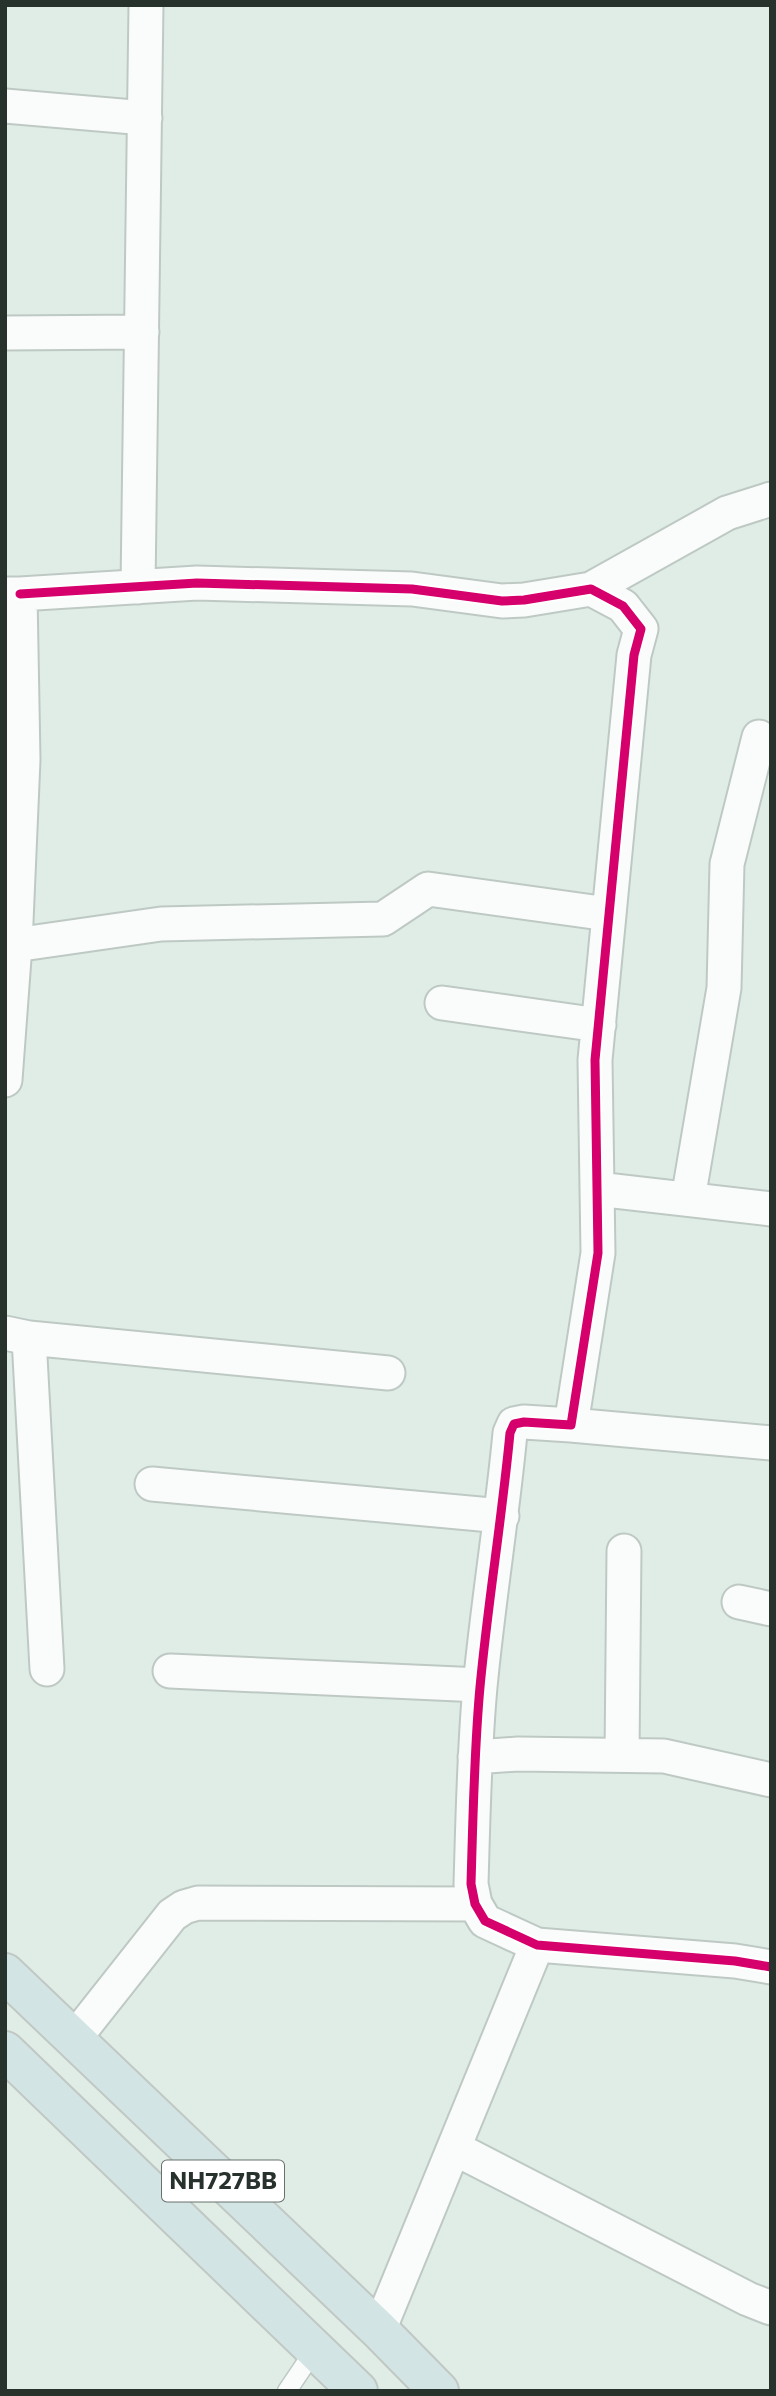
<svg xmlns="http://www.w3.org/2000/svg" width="776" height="2396" font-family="Commissioner,sans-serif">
<rect width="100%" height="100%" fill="#e0ede7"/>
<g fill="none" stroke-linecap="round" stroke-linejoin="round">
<!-- service casing -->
<g stroke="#bec9c4" stroke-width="21">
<path id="service" d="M287,2391L316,2348"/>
</g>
<!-- minor casing -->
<g stroke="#bec9c4" stroke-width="37">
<path id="minor" d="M5,106L145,118
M5,333L142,332
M138,587L146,5
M591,589L727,513L771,499
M5,594H20L23,760L15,945L5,1080
M20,594L197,583L412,589L502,601L524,600L591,589L623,606L641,629L634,655L595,1060L598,1253L571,1425L524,1422L514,1424L510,1433C502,1518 488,1602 480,1687C474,1752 473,1818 471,1884L475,1904L485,1921L537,1945L735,1961L771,1967
M15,945L161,924L383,919L428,889L608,914
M442,1003L599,1025
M597,1189L771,1209
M688,1199L724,988L727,864L759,737
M5,1333L29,1338L388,1373
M29,1338L47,1669
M571,1425L771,1443
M152,1484L502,1516
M739,1602L771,1609
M170,1671L480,1685
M622,1755L624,1551
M475,1757L518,1754L664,1756L771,1780
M74,2039L172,1915L184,1907L198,1903L475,1904
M454,2148L748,2299L771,2308
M379,2330L537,1945"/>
</g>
<!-- trunk casing -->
<g stroke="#c1c8c4" stroke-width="42">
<path id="trunk" d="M5,1973L379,2330L439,2391
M5,2051L358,2391"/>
</g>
<!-- service -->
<use href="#service" stroke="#fafcfb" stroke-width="18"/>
<!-- minor -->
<use href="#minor" stroke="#fafcfb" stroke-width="33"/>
<!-- trunk -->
<use href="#trunk" stroke="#d3e4e4" stroke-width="38"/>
<!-- cycleway casing -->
<g stroke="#fff" stroke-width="13">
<path id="cycleway" d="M20,594L197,583L412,589L502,601L524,600L591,589L623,606L641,629L634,655L595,1060L598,1253L571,1425L524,1422L514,1424L510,1433C502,1518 488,1602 480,1687C474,1752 473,1818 471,1884L475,1904L485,1921L537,1945L735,1961L771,1967"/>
</g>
<!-- cycleway -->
<use href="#cycleway" stroke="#d6006c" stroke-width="9"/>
</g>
<g text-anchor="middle" stroke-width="5" stroke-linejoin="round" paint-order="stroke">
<!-- shield labels -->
<rect fill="#fff" stroke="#68706c" stroke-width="2" x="162" y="2160.5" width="122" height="41" rx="5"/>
<g font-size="24" font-weight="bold" fill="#28322d">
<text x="223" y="2189">NH727BB</text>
</g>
</g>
<!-- border -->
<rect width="776" height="2396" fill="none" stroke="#28322d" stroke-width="14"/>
</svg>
